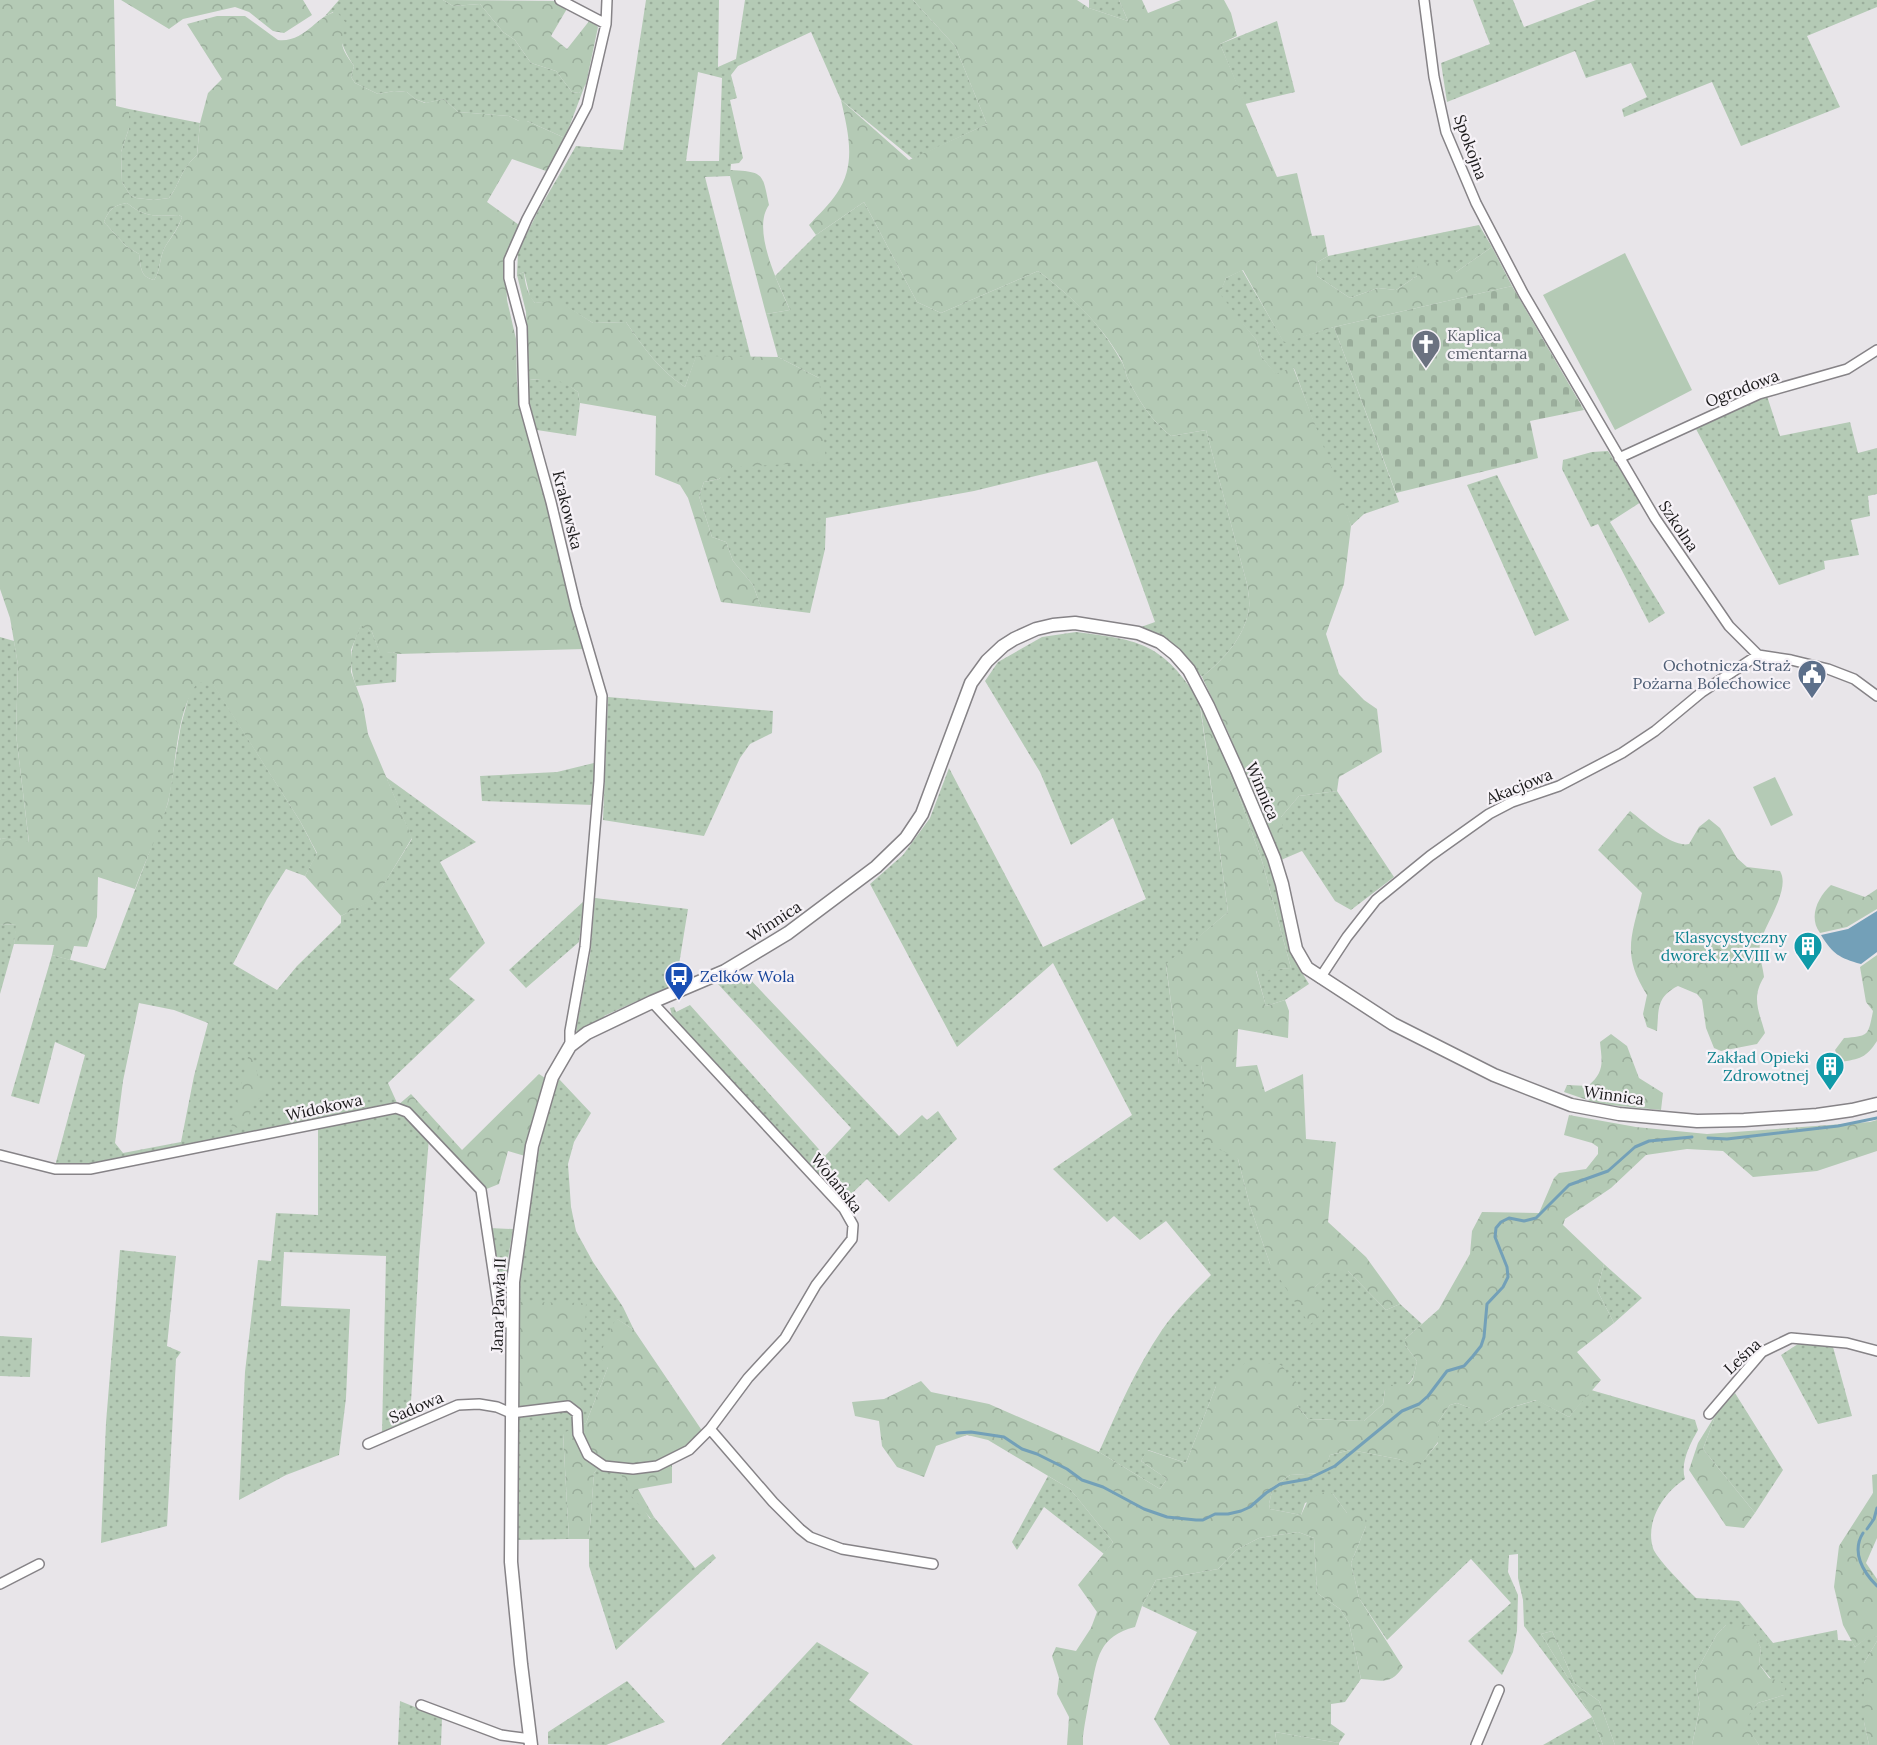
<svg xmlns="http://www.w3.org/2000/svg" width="1877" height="1745" font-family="Lora,serif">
<defs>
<pattern id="grass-dots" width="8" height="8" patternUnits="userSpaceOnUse" patternTransform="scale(1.5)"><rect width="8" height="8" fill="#b4cab5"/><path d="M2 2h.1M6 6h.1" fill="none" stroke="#9aad9b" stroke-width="1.8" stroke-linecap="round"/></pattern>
<pattern id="forest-crowns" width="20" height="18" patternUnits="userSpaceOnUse" patternTransform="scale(1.5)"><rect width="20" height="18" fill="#b4cab5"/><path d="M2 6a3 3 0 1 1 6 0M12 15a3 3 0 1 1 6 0" fill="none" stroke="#9aad9b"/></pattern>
<pattern id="cemetery-stones" width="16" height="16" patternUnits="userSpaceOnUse" patternTransform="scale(1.5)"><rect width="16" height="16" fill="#b4cab5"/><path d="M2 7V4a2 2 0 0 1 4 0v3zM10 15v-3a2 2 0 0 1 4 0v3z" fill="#9aad9b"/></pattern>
</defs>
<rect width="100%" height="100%" fill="#e8e5e9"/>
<!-- grass -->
<path fill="url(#grass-dots)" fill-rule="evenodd" d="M339,0H443L453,6L480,4L503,32L515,40L531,63L556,71L572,92L579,93L585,85L565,138L527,121H519L509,116L458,112L444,99L426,103L415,99L407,92L394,91L378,94L355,83L351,77L354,66C342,49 338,32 333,12L325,16Z
M646,0H719L718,67L736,59L745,0H913L955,46L987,124L913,159L841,100L811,32L738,66L731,75L737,98L730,100L743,158L739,163L731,164L730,176L705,177L751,358L696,357L685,387C659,370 643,347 626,322L593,323L557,301L535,303L530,297L524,272L517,275L518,252L537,213L576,146L623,150ZM698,72L722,78L719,161H686Z
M1089,0H1119L1128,21L1089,8Z
M1473,0H1513L1524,27L1596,0H1877V7L1807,36L1840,107L1741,146L1712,82L1624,117L1622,109L1647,97L1631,63L1586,78L1575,51L1447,102L1441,63L1490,44Z
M1277,21L1295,92L1245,104L1220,44Z
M129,109L200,123L197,155C180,170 181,182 169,198L154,200L136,198L130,195L122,182L121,152L129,128Z
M864,202L917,302L941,313L1038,271C1072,297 1099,321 1120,359C1124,364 1125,371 1127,377C1137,398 1152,422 1171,436L1206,430L1247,584C1248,591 1250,600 1249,608C1245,637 1224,659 1202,677L1179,648L1141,627L1155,622L1097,461L974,491L826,518L825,549L810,613L761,607L753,585L733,561L726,542L712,537L699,496L704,482L719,479L732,467L819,378L778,357L766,314L790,310L775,276L816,235Z
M127,203C145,218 157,216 179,215L182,217C178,229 171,237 165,247C159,258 161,270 154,280C140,277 141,267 139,254L126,246L104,222C109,210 113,205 127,203Z
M1479,225L1492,247L1456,272L1417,276L1396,290L1378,288L1350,298L1317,276L1316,263L1328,256Z
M1242,270L1284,342L1334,327L1399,502L1364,514L1351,526L1294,368L1276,375L1261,356L1257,341L1219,295L1226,278Z
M553,378L564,382L578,392L580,403L576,436L537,430L528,405L529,380Z
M1767,396L1780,436L1850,422L1858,453L1877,448V494L1868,496L1870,516L1851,520L1859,555L1824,561L1825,569L1779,585L1696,429Z
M1608,451L1641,502L1610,522L1665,613L1649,623L1598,524L1591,527L1562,469L1563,460L1592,452Z
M1497,475L1569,620L1535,636L1467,485Z
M361,624L372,632L380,653L393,652L397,654L396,682L356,686C347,659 351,649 361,624Z
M1076,632C1142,640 1163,644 1200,702L1265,848L1280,891L1289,943L1298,966L1309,984L1285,1000L1266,1006L1256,970L1291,968L1262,861L1238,793L1200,705L1228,912L1166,965L1179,1064H1201L1204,1083L1238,1159L1250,1206L1270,1264L1314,1288L1332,1271H1348L1386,1310L1400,1304L1422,1324L1405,1339V1345L1417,1361C1412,1388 1410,1384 1385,1390L1383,1404L1364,1421L1308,1419L1297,1405L1216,1386L1186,1463L1148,1450L1141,1461L1167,1479L1160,1489L1099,1452C1118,1410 1136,1368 1162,1330C1176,1310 1194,1292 1211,1275L1166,1221L1140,1240L1114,1216L1107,1222L1053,1169L1132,1115L1053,963L957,1047L870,884L903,855L930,818L949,768L1043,947L1146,899L1113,818L1071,845L1040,772L985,681L998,662L1042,637Z
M0,637L14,641L18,665L16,734L29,843L1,838L0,840Z
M197,682H212L300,821L317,854L305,876L286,869L267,899L233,964L277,990L297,966L341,923V916L375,898L412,839L386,777L476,842L440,862L485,943L449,979L475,1000L388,1083L398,1105L77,1166H55L85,1055L55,1042L39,1104L11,1096L52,955L105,969L168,803L181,725L190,692ZM139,1003L174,1010L208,1023L194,1076L181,1142L123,1153L115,1143L123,1081Z
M608,697L773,711L772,733L750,744L740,758L704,836L603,820Z
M598,762L594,805L482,801L480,776L557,772Z
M1337,791L1394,877L1351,910L1335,901L1302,851L1281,860L1271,841L1281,817L1299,796Z
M595,898L688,909L675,989L639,1004L637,1001L604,1016L606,1019L578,1034L576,1030L590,955Z
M584,901L579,942L526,988L509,970Z
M17,924L14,944L0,994V925Z
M743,972L899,1136L922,1115L927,1120L938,1111L957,1139L889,1202L867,1179L842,1203L673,1019L670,1008L674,1007L676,1012L690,1005L825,1156L851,1128L718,984Z
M559,1079L591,1113L574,1142L568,1164L571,1207L576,1231L593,1262L623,1307L634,1330L617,1319L608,1367L586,1423L563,1434L569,1539L517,1540L518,1272L531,1190L545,1120Z
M387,1111L404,1113L429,1138L419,1258L410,1420L382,1433L386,1256L284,1252L281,1306L350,1309L346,1398L339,1455L286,1475L239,1500L245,1372L258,1260L271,1261L276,1213L318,1215V1127Z
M489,1228L513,1229L508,1259L509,1320H505Z
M120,1250L176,1256L167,1346L181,1352L176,1359L167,1526L101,1543L106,1423Z
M1604,1264L1642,1298L1614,1323L1597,1290Z
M0,1336L32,1338L30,1377L0,1376Z
M1798,1344L1833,1347L1852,1416L1818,1424L1781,1355Z
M1591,1390L1695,1420L1698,1430C1690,1444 1680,1463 1685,1479C1663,1493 1645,1522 1653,1548C1655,1557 1687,1589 1696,1598L1739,1601L1773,1643L1837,1630L1838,1640L1852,1641L1855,1647L1871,1634L1877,1637V1641L1864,1663V1722L1869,1745H1759L1743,1721L1758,1703L1784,1695L1759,1664L1761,1648L1748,1625H1726L1717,1634L1695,1674L1700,1707L1692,1745H1615L1599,1701L1575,1684L1552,1631L1541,1634L1592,1717L1603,1745H1543L1592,1717L1524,1626L1523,1600L1518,1578V1554L1509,1555L1508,1572L1518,1595L1517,1631L1513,1652L1502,1675L1468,1641L1511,1603L1471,1559L1387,1640L1359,1598L1351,1563L1366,1526L1347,1513L1333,1494L1305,1503L1301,1515L1270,1509L1269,1504L1273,1487L1290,1475L1323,1473L1330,1455L1351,1450L1398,1459L1419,1466L1438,1443V1422L1450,1405L1457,1403L1470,1408L1485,1423L1513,1407L1537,1400L1569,1417Z
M1735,1393L1783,1470L1755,1513L1703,1449L1716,1414Z
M598,1468L619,1469L650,1519L654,1517L695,1568L713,1554L716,1558L616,1650L589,1566V1539L594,1473Z
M1048,1476L1070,1489L1113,1542L1104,1554L1044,1507L1017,1550L1012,1542Z
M1298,1532L1314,1538L1317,1593L1340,1609L1349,1623L1361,1679L1345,1702L1331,1704V1724L1345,1734L1339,1743L1275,1732L1277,1745H1170L1154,1719L1197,1632L1142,1606L1156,1580L1218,1569L1236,1550L1259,1538Z
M817,1642L869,1673L849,1700L913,1745H721Z
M627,1681L665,1722L606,1745L548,1744V1732Z
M400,1701L442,1718L441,1745H398Z"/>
<!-- forest -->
<path fill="url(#forest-crowns)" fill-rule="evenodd" d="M0,0H114L116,106L129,109V128L121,152L122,182L130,195L136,198L154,200L169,198C182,181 179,171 197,155L200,123L208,93L222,79L187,24L217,16H245L278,40C306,43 318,13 337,12L346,23C339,44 341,48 354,66L351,77L355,83L378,94L394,91L407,92L415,99L425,103L444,99L458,112L509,116L519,121H527L565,138L549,172L512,159L487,202L519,225L505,256L507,300L516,339L517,384L585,649L397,654L393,652L380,654L372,632L361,625L351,650V672L363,705L368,734L412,838L375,899L341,916L305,876L317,853L300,821L212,683L198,682C175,713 177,765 168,802C160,831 145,861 135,889L98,877L97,917L87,947L74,946L70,960L52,955L54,945L14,944L16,924L0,925V840L1,838L29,842L16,734L18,665L10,618L0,589ZM127,203C145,218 157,216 179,215L182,217C178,230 171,237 165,247C159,258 161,270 154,280C140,277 141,267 139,254L126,246L104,222C109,210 113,205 127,203Z
M121,0H303L312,15L284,33L273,31L249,12L235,7L183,19L169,29Z
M443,0L555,1L568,7L551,36L567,49L590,20L598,27L586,84L579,93L572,92L556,71L531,63L515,40L503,32L480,4L453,6Z
M913,0H1077L1089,8L1128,21L1119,0H1142L1148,13L1181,0H1224L1231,13L1237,36L1220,44L1277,177L1297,173L1312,236L1324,235L1328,256L1316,263L1317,276L1350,298L1378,288L1396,290L1417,276L1418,265L1439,262L1456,272L1492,247L1512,286L1334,327L1284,343L1243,270L1226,278L1220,294L1257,341L1261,356L1276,374L1293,367L1339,487L1351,526L1344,584L1326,634L1339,674L1364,700L1377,709L1382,752L1339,777L1337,791L1299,796L1281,817L1284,839L1271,841L1229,734L1202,677C1224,659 1245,637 1249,608C1250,600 1248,591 1247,584L1206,430L1171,436C1152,422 1137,398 1127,377C1125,371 1124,365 1121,359C1099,322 1072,297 1038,271L941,313L917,302L864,202L816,235L809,225C818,215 830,204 837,193C857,164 848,132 841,100L909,160L987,124L955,46Z
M730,170C765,172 762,173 769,205C751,230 779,285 790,310L766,314L730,176Z
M524,272C525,283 527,293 535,303L557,300L593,323L626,322C643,347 659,370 685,387L696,356L778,357L819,378L826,462L732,467V470L719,479L704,482L699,496L712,537L726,542L733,561L753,585L761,607L721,602L688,498L680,485L655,475L656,416L580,403L578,392C558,378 553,378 529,380L526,312L517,275Z
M1200,702L1238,793L1262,861L1291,968L1256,971L1266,1006L1285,1000L1289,1011L1288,1038L1238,1029L1236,1067L1257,1065L1265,1092L1303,1074L1306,1139L1336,1142L1328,1222L1366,1257L1400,1304L1386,1310L1348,1271H1333L1314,1288L1323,1311L1310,1325L1270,1264L1250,1206L1238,1159L1203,1140L1204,1083L1201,1065L1179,1064L1166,964L1228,912Z
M1630,811C1643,821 1672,848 1689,844L1699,827L1709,819L1720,828L1737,858L1747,867L1780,871C1791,889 1765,924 1760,943C1758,953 1763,967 1764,977C1751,998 1759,1011 1765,1033L1757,1044L1721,1051L1714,1048L1706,1028L1702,1000L1697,994L1678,986C1656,997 1659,1009 1657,1031L1647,1027L1643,1014L1647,995C1621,954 1632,936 1642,893L1598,850Z
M1831,885L1865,897L1877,889V909L1847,927L1820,933C1808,917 1818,897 1831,885Z
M1877,955V1041C1866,1058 1860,1059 1840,1062L1835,1050L1844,1038C1869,1036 1868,1036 1873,1011L1866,1002L1860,967Z
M1611,1034L1627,1046L1639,1078L1663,1093L1661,1110L1599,1104L1564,1092L1567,1085L1588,1086C1605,1072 1602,1062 1600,1042Z
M248,1057H252L260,1082L267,1080L273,1086L255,1102L243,1127L231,1128Z
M539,1074L545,1078L525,1156L508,1151L499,1184L484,1190L398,1105L411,1094L462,1150Z
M1569,1115L1636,1127L1707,1134L1870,1122L1877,1120V1151L1817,1171L1753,1177L1723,1151L1687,1149L1646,1155L1611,1188L1565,1219L1563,1225L1604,1264L1597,1290L1614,1323L1577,1352L1601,1380L1569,1417L1536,1400L1513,1407L1485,1423L1474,1424L1470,1408L1457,1403L1450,1405L1438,1422V1442L1419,1467L1398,1459L1351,1450L1330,1455L1324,1473L1290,1475L1273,1487L1269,1504L1270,1509L1301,1515L1309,1498L1326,1492L1333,1494L1347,1513L1364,1510L1366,1526L1351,1563L1359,1598L1403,1667C1390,1686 1382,1680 1361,1679L1349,1623L1340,1609L1317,1593L1314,1538L1298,1532L1259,1538L1236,1550L1218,1569L1156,1580L1142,1606L1135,1627C1099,1636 1097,1658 1091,1690C1088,1706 1085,1721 1083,1736V1745H1067L1069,1717L1057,1694L1059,1678L1052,1656L1056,1647L1076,1651L1091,1628L1097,1612L1078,1585L1113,1542L1070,1489L988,1440L967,1435L936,1446L924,1477L897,1467L882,1446L879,1421L855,1416L852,1402L884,1399L921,1381L931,1392L989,1404L1099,1452L1160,1489L1167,1479L1141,1461L1147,1450L1186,1463L1216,1386L1248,1361L1281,1365L1305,1392L1297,1405L1308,1419L1364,1421L1383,1404L1385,1390L1389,1385L1409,1384L1413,1379L1417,1361L1405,1345V1339L1439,1309L1470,1254L1472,1231L1482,1212L1539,1213L1554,1178L1559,1173L1586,1169L1598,1154V1147L1592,1143L1564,1135Z
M518,1302L586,1303L582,1414L567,1402L518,1409Z
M616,1318L634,1330L705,1435L672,1459V1483L638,1489L654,1517L651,1519L628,1492L619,1469L598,1468L594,1473L589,1539H569L563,1433L586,1423L608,1367L599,1356Z
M1716,1414L1703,1449L1755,1513L1744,1528L1726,1526L1689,1470L1698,1443Z
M1877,1474V1538L1866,1563L1877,1579V1637L1871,1635L1855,1647L1843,1625L1834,1587L1839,1546L1873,1493L1872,1475Z
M1726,1625H1749L1761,1648L1759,1664L1769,1678L1786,1683L1784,1695L1758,1703L1744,1721L1759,1745H1692L1700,1707L1695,1674L1717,1634Z
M1552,1631L1575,1684L1599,1701L1615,1745H1603L1592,1717L1541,1634Z
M1877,1641V1745H1869L1864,1722V1663Z
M1275,1732L1339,1743V1745H1277Z"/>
<!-- cemetery -->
<path fill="url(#cemetery-stones)" d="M1512,286L1584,410L1530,421L1538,458L1396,493L1334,327Z"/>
<!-- pitch -->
<path fill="#b4cab5" d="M1625,253L1692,390L1615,430L1543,295Z
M1775,777L1793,815L1771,826L1753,787Z"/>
<!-- water -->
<path fill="#73a0b8" d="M1877,911V952L1861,964C1839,958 1833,954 1821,935L1848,929Z"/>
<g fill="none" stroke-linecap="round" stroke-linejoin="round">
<!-- stream -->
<path stroke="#73a0b8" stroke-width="3" d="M1708,1138L1727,1139L1838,1126L1877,1118
M957,1433L971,1432L1004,1437L1022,1449L1037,1454L1067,1469L1082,1480L1103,1487L1144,1509L1167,1517L1196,1520H1203L1215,1514H1228L1241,1511L1250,1507L1266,1493L1280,1484L1308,1479L1335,1466L1402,1411L1419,1404L1428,1396L1447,1371L1464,1366L1473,1356L1481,1346L1484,1337L1487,1304L1503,1287L1508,1277L1507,1267L1495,1237L1496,1228L1501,1222L1509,1218L1524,1221L1536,1218L1569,1185L1608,1171L1635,1147L1649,1141L1692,1137
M1867,1529L1874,1519L1877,1508
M1863,1533C1851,1552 1863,1572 1877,1586"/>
<!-- minor casing -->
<g stroke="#868387" stroke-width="12">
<path id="minor" d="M560,0L606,24
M1424,0L1434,77L1446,132L1476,203L1523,293L1655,518L1729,626L1758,655L1791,660L1828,669L1854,679L1877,696
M1619,458L1759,394L1847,369L1877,350
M1320,978L1347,937L1376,900L1430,856L1489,814L1512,802L1559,786L1622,753L1655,731L1702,692L1758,655
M570,1046V1031L585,947L599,781L602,696L576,607L551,502L524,404L522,327L509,278V260L527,219L587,106L606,24L607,0
M0,1155L55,1169H90L396,1108L407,1112L481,1190L498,1304L503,1322L513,1324
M1709,1414L1762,1352L1791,1338L1847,1343L1877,1351
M710,1429L773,1502L800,1529L810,1537L842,1549L933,1564
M368,1444L458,1405L479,1404L497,1407L511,1413L568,1406L577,1413L578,1434L588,1455L604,1466L633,1469L657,1466L689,1450L710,1429L748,1378L785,1338L816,1285L852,1239L853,1225L844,1209L652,1002
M0,1584L39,1564
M421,1705L501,1735L531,1739
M1476,1745L1499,1690"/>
</g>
<!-- tertiary casing -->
<g stroke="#868387" stroke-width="15">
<path id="tertiary" d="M531,1745L521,1664L511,1562L513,1282L532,1146L552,1077L570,1046L587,1033L652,1002L725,971L788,933L876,867L906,838L922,814L971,683L987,661L1003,646L1014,639L1036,629L1053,625L1075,623L1138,633L1160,642L1175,654L1189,670L1208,706L1237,770L1274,858L1282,884L1296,949L1307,968L1393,1024L1494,1075L1571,1105L1619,1114L1697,1121L1744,1120L1817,1115L1852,1110L1877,1104"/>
</g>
<!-- minor -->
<use href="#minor" stroke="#fff" stroke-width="9"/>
<!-- tertiary -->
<use href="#tertiary" stroke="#fff" stroke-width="12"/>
</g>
<!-- icons -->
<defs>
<g id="church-pin" transform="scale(1.5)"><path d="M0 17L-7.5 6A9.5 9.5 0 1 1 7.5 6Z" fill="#6b7280" stroke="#f6f2f7"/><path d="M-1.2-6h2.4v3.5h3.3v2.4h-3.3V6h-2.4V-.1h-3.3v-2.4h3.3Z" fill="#fff"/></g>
<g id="civic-pin" transform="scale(1.5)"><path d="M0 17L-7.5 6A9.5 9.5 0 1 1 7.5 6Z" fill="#5c6f8a" stroke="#f6f2f7"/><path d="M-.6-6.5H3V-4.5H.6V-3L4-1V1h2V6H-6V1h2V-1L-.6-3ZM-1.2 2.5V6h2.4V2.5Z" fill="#fff"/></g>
<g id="building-pin" transform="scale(1.5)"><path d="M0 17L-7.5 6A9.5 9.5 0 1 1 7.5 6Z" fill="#0f9aa8" stroke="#f6f2f7"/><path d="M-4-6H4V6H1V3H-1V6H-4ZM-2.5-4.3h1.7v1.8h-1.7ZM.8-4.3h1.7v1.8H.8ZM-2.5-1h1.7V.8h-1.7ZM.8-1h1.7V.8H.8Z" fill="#fff"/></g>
<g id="bus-pin" transform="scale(1.5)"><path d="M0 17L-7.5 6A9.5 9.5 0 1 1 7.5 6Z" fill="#1a4fb4" stroke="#f6f2f7"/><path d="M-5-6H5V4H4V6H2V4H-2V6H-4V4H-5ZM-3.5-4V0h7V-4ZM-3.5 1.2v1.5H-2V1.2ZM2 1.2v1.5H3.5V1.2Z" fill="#fff"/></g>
</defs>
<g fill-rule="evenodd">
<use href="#church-pin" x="1426" y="344"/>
<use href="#civic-pin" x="1812" y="674"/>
<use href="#building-pin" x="1808" y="946"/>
<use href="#bus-pin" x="679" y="976"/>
<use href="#building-pin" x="1830" y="1066"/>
</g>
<g text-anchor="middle" stroke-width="4.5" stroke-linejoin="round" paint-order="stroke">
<!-- street labels -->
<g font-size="16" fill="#1b1a1b" stroke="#f6f2f7">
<text transform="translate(1471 147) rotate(70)" y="6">Spokojna</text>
<text transform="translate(1742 388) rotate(-21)" y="6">Ogrodowa</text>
<text transform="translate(568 510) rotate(76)" y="6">Krakowska</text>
<text transform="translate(1679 526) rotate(56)" y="6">Szkolna</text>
<text transform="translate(1519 786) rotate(-22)" y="6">Akacjowa</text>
<text transform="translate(1263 791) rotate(67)" y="6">Winnica</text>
<text transform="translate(774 921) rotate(-33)" y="6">Winnica</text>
<text transform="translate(1614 1095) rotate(8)" y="6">Winnica</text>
<text transform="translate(324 1107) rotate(-12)" y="6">Widokowa</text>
<text transform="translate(837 1183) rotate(51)" y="6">Wolańska</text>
<text transform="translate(498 1305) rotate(-88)" y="6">Jana Pawła II</text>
<text transform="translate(1742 1356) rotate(-43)" y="6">Leśna</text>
<text transform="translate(416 1407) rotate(-23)" y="6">Sadowa</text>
</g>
<!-- worship labels -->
<g font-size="16" fill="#5b616d" stroke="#f6f2f7" text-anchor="start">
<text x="1447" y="341">Kaplica<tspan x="1447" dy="18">cmentarna</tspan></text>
</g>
<!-- service labels -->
<g font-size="16" fill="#4e5e75" stroke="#f6f2f7" text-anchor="end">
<text x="1791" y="671">Ochotnicza Straż<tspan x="1791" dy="18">Pożarna Bolechowice</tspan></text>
</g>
<!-- culture labels -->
<g font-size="16" fill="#0d838f" stroke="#f6f2f7" text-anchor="end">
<text x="1787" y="943">Klasycystyczny<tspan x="1787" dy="18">dworek z XVIII w</tspan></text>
<text x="1809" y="1063">Zakład Opieki<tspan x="1809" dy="18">Zdrowotnej</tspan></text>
</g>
<!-- transit labels -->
<g font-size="16" fill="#164399" stroke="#f6f2f7" text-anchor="start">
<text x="700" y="982">Zelków Wola</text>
</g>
</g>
</svg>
